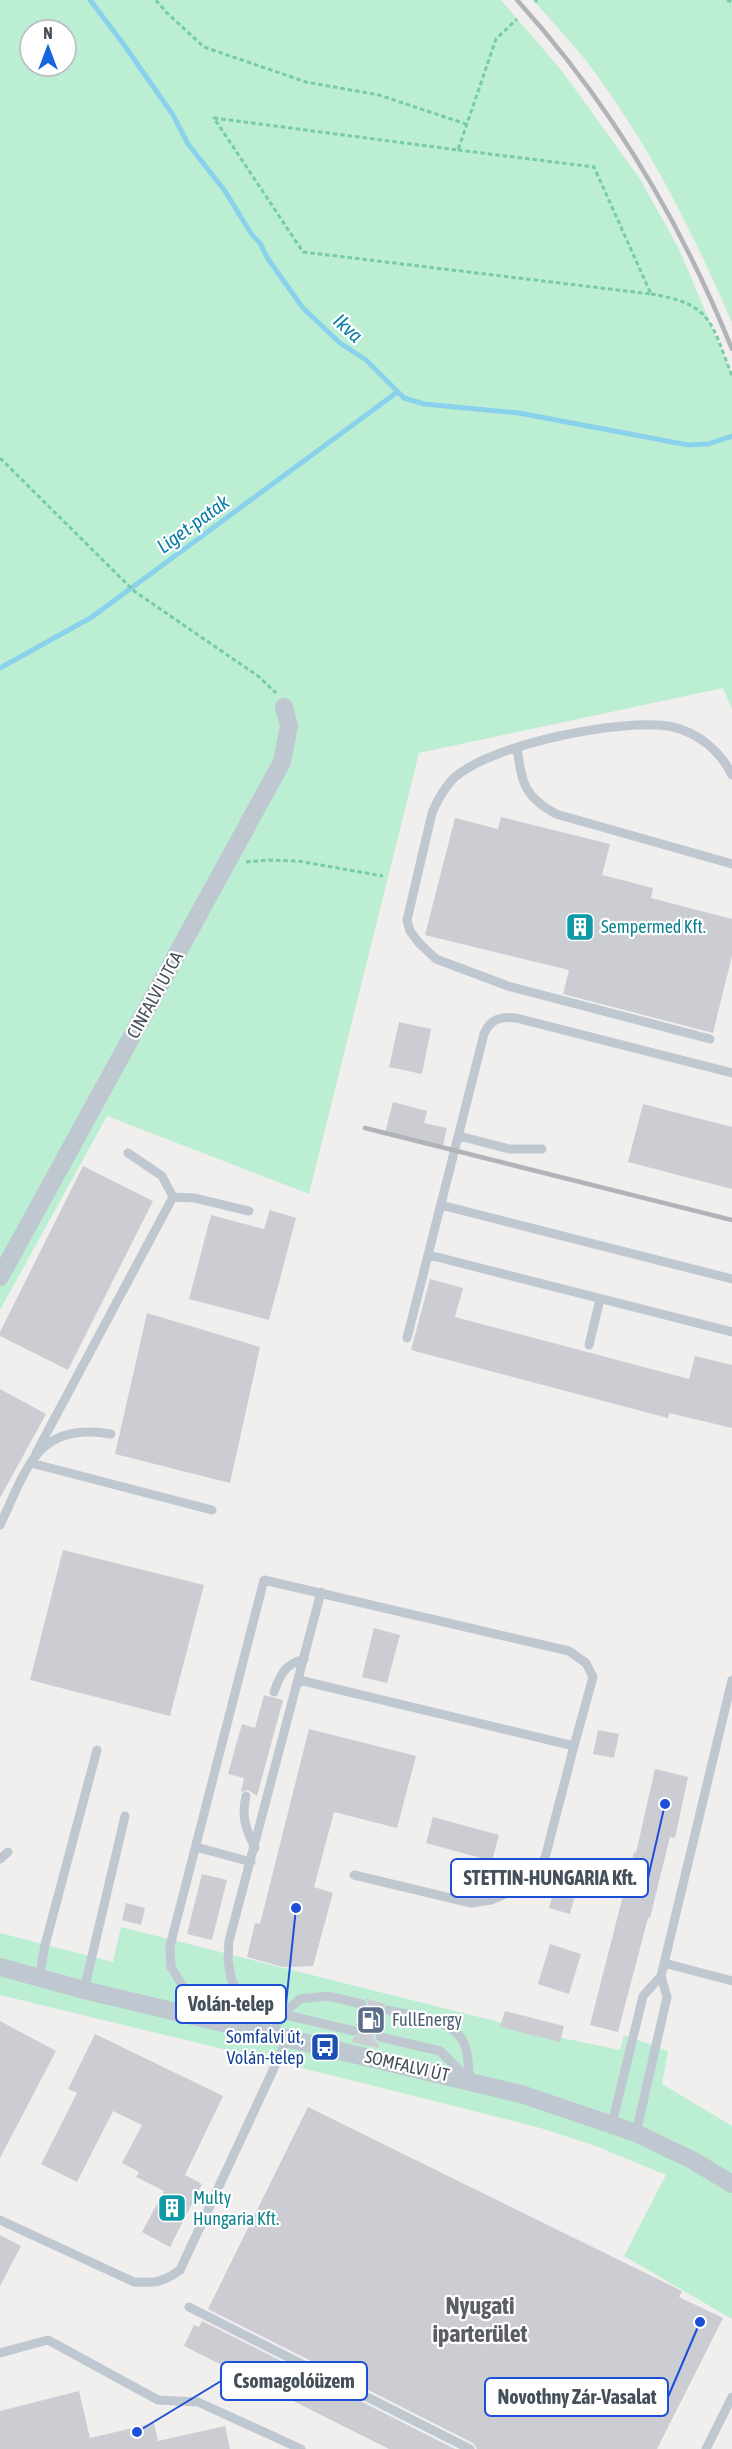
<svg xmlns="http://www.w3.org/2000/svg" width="732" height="2449" font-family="'Asap Condensed',sans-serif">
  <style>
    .green { fill: #bceed3; fill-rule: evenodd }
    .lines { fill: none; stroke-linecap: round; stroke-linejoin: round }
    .stream { stroke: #8ad1eb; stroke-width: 5 }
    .building { fill: #cbcdd3 }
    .path { stroke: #75cca6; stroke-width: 3; stroke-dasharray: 4.5 3; stroke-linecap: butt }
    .lane { stroke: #bfc7d0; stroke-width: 9 }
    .street { stroke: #bfc7d0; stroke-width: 18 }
    .rail { stroke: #b0b3b8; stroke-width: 4.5 }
    .labels { text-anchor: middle; stroke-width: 4.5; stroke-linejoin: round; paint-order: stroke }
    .culture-label { font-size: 18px; fill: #0d838f; stroke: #fff; text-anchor: start }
    .street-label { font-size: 18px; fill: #46505b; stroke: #fff }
    .service-label { font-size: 18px; fill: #4e5e75; stroke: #fff; text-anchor: start }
    .transit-label { font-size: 18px; fill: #164399; stroke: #fff; text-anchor: end }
    .water-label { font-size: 20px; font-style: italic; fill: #0d7ea7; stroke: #fff }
    .district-label { font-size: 24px; font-weight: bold; fill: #5b5e63; stroke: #fff }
    .leader { fill: none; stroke: #1d4ed8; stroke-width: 2 }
    .callout-dot { fill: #1d4ed8; stroke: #fff; stroke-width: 2 }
    .callout { fill: #fff; stroke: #1d4ed8; stroke-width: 2 }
    .callout-label { font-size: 20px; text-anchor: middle; font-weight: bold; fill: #46505b }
  </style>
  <rect width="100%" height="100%" fill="#f1eeee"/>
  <path class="green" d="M0 0H501L562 71 640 179 678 247 732 374V709L723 688 419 753 309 1194 107 1116 0 1310ZM30 30H66V66H30Z
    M533 0H732V323C692 230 651 148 590 66 573 43 552 22 533 0Z
    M121 1927 567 2039 620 2050 624 2035 668 2051 662 2084 732 2126V2319L624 2256 666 2175 593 2145 540 2128 367 2084 0 1995V1933L113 1962Z"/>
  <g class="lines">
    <path class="stream" d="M90 0 122 42 173 115 188 144 225 191 252 235 260 243 268 259 303 308 340 343 366 360 404 398 424 404 519 413 688 445 708 444 732 436
      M0 668 92 617 396 393"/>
  </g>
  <path class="building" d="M501 817 610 844 602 875 653 888 651 898 732 919V956L713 1033 563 994 569 970 425 935 455 818 498 829Z
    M399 1022 431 1029 422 1074 389 1067Z
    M393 1102 427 1111 424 1123 447 1128 443 1146 385 1133Z
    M643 1104 732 1127V1189L628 1162Z
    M83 1166 153 1201 68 1370 0 1336V1332Z
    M270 1210 296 1218 269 1320 189 1299 211 1215 264 1229Z
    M430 1279 463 1288 455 1317 689 1379 695 1356 732 1365V1428L669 1413 668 1418 411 1350Z
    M147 1313 260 1347 230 1483 115 1454Z
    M0 1389 46 1414 0 1498Z
    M63 1550 204 1585 170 1716 30 1680Z
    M374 1628 400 1635 387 1683 362 1677Z
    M264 1695 283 1700 257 1796 248 1790 241 1792 244 1778 228 1774 242 1724 255 1728Z
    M309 1729 416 1756 397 1828 334 1812 314 1887 333 1893 313 1966 283 1967 247 1957 255 1923 260 1924Z
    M598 1730 619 1734 614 1758 593 1754Z
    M655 1769 688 1777 675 1838 670 1837 650 1918H648L618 2032 590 2025 634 1852 636 1853Z
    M433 1817 499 1835 492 1861 426 1843Z
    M202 1874 227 1880 212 1940 187 1934Z
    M554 1890 575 1895 570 1914 549 1908Z
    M126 1903 145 1908 141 1925 122 1920Z
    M550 1944 581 1954 569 1994 538 1984Z
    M365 1998 386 2004 381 2009 386 2016 382 2031 376 2032 373 2036 375 2041 379 2044 378 2048 352 2042 353 2038 360 2033V2029L356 2025 360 2010H364L368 2006V2002Z
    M505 2011 564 2026 560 2042 500 2027Z
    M0 2021 56 2051 0 2158Z
    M95 2034 223 2096 185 2175 202 2184 170 2247 142 2232 164 2191 136 2177 139 2172 122 2163 142 2125 113 2111 77 2182 41 2164 77 2093 68 2089Z
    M308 2107 682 2291 679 2297 723 2318 657 2449H477L473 2443 208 2309Z
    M0 2235 21 2246 0 2286Z
    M202 2321 455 2449H389L184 2346 194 2325 199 2327Z
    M79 2391 90 2438 154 2423 158 2441 225 2426 230 2449H0V2411Z"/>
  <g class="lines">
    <path class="path" d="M156 0 166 12 204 47 306 82 379 95 466 124
      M727 0 732 2
      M535 2 537 0
      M458 150 594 167 651 294 303 252 214 118 458 150 496 39 517 19
      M651 294C713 304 711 323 732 376
      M0 458 134 591 258 676 276 693
      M246 862 269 860 298 861 383 876"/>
    <path class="lane" d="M517 748C522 782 523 796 556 814L732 864
      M710 1039 508 986 436 959 419 943 410 931 407 920 432 813C437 801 444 788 454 778 491 744 625 717 673 727 699 733 721 752 732 775
      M459 1136 509 1149H542
      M173 1197 195 1198 249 1211
      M441 1205 732 1279
      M429 1255 732 1332
      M407 1338 484 1034C490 1019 501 1016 516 1018L732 1073
      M589 1345 600 1299
      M36 1453 173 1197 162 1176 128 1153
      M31 1463 212 1510
      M0 1525C27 1469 36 1421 111 1434
      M321 1592 229 1941 228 1960 231 1978 239 1997 251 2007 272 2034 282 2014 354 2031
      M299 1680 574 1746 545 1858 532 1878 513 1891 491 1900 471 1903 354 1875
      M274 1692C280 1675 285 1664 304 1659
      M246 1796C241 1817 246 1829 255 1848
      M196 1847 251 1862
      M0 1859 8 1852
      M664 1963 732 1981
      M39 1978 45 1945 97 1750
      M84 1990 125 1816
      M388 2010C412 2016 452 2018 464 2043 469 2053 468 2070 470 2081
      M282 2014 300 1999 328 1996 362 2004
      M202 2017 171 1967 170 1946 264 1580 569 1651 586 1663 593 1677 574 1746
      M380 2037 440 2051 466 2077
      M612 2124 643 1996 661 1976 732 1680
      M636 2133 667 1997 661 1976
      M0 2220 134 2282C155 2283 162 2283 180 2270L288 2038
      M189 2307 470 2449
      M0 2353 48 2340 158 2400 198 2402 301 2449
      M706 2449 732 2397"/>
    <path class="street" d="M0 1277 282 762 289 726 284 707
      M0 1967 84 1990 521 2094 636 2133 694 2161 732 2184"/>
    <path class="rail" d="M517 0C610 103 680 220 732 349
      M365 1128 732 1220"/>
  </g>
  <defs>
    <g id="building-square" transform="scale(1.5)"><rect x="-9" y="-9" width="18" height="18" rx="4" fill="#0f9aa8" stroke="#fff"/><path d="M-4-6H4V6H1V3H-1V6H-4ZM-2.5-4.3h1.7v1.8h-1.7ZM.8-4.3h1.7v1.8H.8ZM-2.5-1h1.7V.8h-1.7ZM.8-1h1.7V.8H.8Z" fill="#fff"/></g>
    <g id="fuel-square" transform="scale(1.5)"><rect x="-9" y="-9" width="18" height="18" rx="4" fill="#5c6f8a" stroke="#fff"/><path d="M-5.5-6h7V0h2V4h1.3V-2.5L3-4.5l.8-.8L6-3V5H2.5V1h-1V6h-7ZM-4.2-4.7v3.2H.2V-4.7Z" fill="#fff"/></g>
    <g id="bus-square" transform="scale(1.5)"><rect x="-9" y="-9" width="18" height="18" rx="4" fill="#1a4fb4" stroke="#fff"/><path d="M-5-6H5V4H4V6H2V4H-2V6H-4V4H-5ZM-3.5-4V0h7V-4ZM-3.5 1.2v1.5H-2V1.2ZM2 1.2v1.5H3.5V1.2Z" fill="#fff"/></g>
  </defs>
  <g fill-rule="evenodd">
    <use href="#building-square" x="580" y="927"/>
    <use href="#fuel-square" x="371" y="2020"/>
    <use href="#bus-square" x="325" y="2047"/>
    <use href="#building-square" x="172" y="2208"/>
  </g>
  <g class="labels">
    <g class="culture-label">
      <text x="601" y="933">Sempermed Kft.</text>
      <text x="193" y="2204">Multy<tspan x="193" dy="21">Hungaria Kft.</tspan></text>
    </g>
    <g class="street-label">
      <text transform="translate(155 995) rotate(-61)" y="6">CINFALVI UTCA</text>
      <text transform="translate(407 2066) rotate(13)" y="6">SOMFALVI ÚT</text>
    </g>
    <g class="service-label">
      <text x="392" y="2026">FullEnergy</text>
    </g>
    <g class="transit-label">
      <text x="304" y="2043">Somfalvi út,<tspan x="304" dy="21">Volán-telep</tspan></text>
    </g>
    <g class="water-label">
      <text transform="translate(348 328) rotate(42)" y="7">Ikva</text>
      <text transform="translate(193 524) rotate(-36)" y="7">Liget-patak</text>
    </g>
    <g class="district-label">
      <text x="480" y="2314">Nyugati<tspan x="480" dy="28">iparterület</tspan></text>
    </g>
  </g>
  <path class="leader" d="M665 1804L648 1878M296 1908L286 2004M137 2432L221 2381M700 2322L668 2397"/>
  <g class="callout-dot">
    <circle cx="665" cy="1804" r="6"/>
    <circle cx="296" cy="1908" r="6"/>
    <circle cx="137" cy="2432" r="6"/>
    <circle cx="700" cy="2322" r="6"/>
  </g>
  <g class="callout">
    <rect x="451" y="1859" width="197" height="38" rx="6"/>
    <rect x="176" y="1985" width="110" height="38" rx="6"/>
    <rect x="221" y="2362" width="146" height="38" rx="6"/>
    <rect x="485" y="2378" width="183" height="38" rx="6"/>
  </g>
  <g class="callout-label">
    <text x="550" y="1885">STETTIN-HUNGARIA Kft.</text>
    <text x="231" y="2011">Volán-telep</text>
    <text x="294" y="2388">Csomagolóüzem</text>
    <text x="577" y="2404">Novothny Zár-Vasalat</text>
  </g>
  <g transform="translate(48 48)"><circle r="28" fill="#ffffff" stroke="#b5b9bd" stroke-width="1.5"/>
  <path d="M0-4.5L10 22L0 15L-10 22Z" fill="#1a64de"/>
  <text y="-9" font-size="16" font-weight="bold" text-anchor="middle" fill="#46505b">N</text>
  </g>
</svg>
